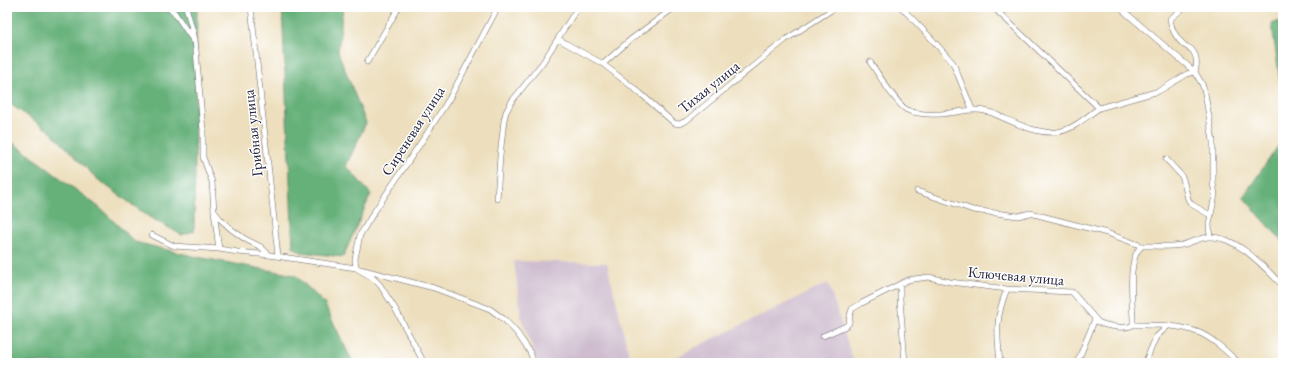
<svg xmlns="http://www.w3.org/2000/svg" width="1290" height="370" font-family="'EB Garamond',serif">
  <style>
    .industrial { fill: #cfbdcf }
    .forest { fill: #66b17a; stroke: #446a5a }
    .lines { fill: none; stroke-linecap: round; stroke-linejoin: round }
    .minor-casing { stroke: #696468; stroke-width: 6 }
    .minor { stroke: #fff; stroke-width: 5 }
    .labels { text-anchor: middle; stroke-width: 3; stroke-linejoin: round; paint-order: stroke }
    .street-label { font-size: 15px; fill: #22223b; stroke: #fff }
  </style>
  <rect width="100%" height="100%" fill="#fff"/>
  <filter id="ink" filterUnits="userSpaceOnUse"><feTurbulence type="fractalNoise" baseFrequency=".025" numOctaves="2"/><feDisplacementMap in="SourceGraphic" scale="8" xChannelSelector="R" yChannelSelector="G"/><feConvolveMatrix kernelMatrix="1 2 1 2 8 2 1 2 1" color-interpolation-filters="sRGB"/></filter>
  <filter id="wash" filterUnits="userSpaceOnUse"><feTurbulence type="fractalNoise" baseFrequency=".012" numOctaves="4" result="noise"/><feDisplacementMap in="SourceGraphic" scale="16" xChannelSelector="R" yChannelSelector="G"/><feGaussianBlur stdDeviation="0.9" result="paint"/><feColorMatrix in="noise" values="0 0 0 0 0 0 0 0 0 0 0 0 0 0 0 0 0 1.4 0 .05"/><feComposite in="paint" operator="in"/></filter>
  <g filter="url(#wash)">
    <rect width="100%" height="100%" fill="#eddfbd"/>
    <path class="industrial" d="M514 261 607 263 631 363H538L521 317Z
      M828 283 854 363H663Z"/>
    <path class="forest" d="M7 7H197L194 231 182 235 149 217 96 178 51 132 7 102Z
      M282 7H343L338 52 366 123 346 166 371 194 343 257 301 252 293 247Z
      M1283 20V105L1272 24Z
      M7 138 100 208 135 242 197 257 295 275 324 303 353 363H7Z
      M1283 139V242L1243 197Z"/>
  </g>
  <g filter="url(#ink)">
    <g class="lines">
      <g class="minor-casing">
        <path id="minor" d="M166 7 174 12 193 40
          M186 7 195 39 203 130V157L212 182 214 211 221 220 231 229 245 239 261 247 269 255
          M251 7 278 256
          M901 7 929 36 953 63 972 109
          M993 7 1099 108 1159 91 1187 74 1195 72
          M1119 7 1195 72 1202 84 1205 93 1213 141V183L1215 195 1209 224 1210 236
          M1185 7 1170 19C1171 29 1177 39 1184 45 1187 47 1190 48 1192 50 1198 57 1197 65 1195 72
          M558 39 603 64 640 93 674 123 679 124 686 121 785 40 836 7
          M367 62 399 7
          M870 62C878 73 896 104 907 110 919 115 937 115 949 113 961 112 973 108 985 111 990 112 995 114 999 116 1018 124 1037 134 1057 132 1073 130 1086 117 1099 108
          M603 64 630 40 675 7
          M1166 159 1181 175 1183 179 1188 199 1191 204 1210 215
          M917 191 973 210 1018 216 1030 213 1107 233 1142 246
          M497 199 500 156 504 120 506 112 512 101 543 62 578 7
          M214 212 219 249
          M152 235 174 246 219 249 238 252 269 255 356 268 434 288 490 309 505 320 517 333 530 352 534 363
          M900 284V299L905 363
          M1133 325C1154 325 1179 324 1200 333 1215 340 1227 352 1239 363
          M823 336 846 326 849 323 850 315 852 309 862 303 908 280 914 279 929 277 950 282 1007 289 1072 292 1098 322C1106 326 1125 330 1133 325V322C1133 304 1126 258 1142 246 1155 246 1169 247 1182 245 1191 243 1202 236 1211 237 1238 237 1265 268 1283 286
          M424 363 396 310 380 285 373 278 356 268 355 259 360 235 374 212 424 138 449 99 498 7
          M1000 363C997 333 995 318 1007 289
          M1077 363 1095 319
          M1145 363 1156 337 1168 326"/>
      </g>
      <use href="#minor" class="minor"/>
    </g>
  </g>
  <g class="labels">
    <g class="street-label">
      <text transform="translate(709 87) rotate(-39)" y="5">Тихая улица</text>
      <text transform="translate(413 131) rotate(-57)" y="5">Сиреневая улица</text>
      <text transform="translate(253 133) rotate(-96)" y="5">Грибная улица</text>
      <text transform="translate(1016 276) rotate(5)" y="5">Ключевая улица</text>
    </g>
  </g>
  <rect width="1290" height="370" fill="none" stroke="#fff" stroke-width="24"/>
</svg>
